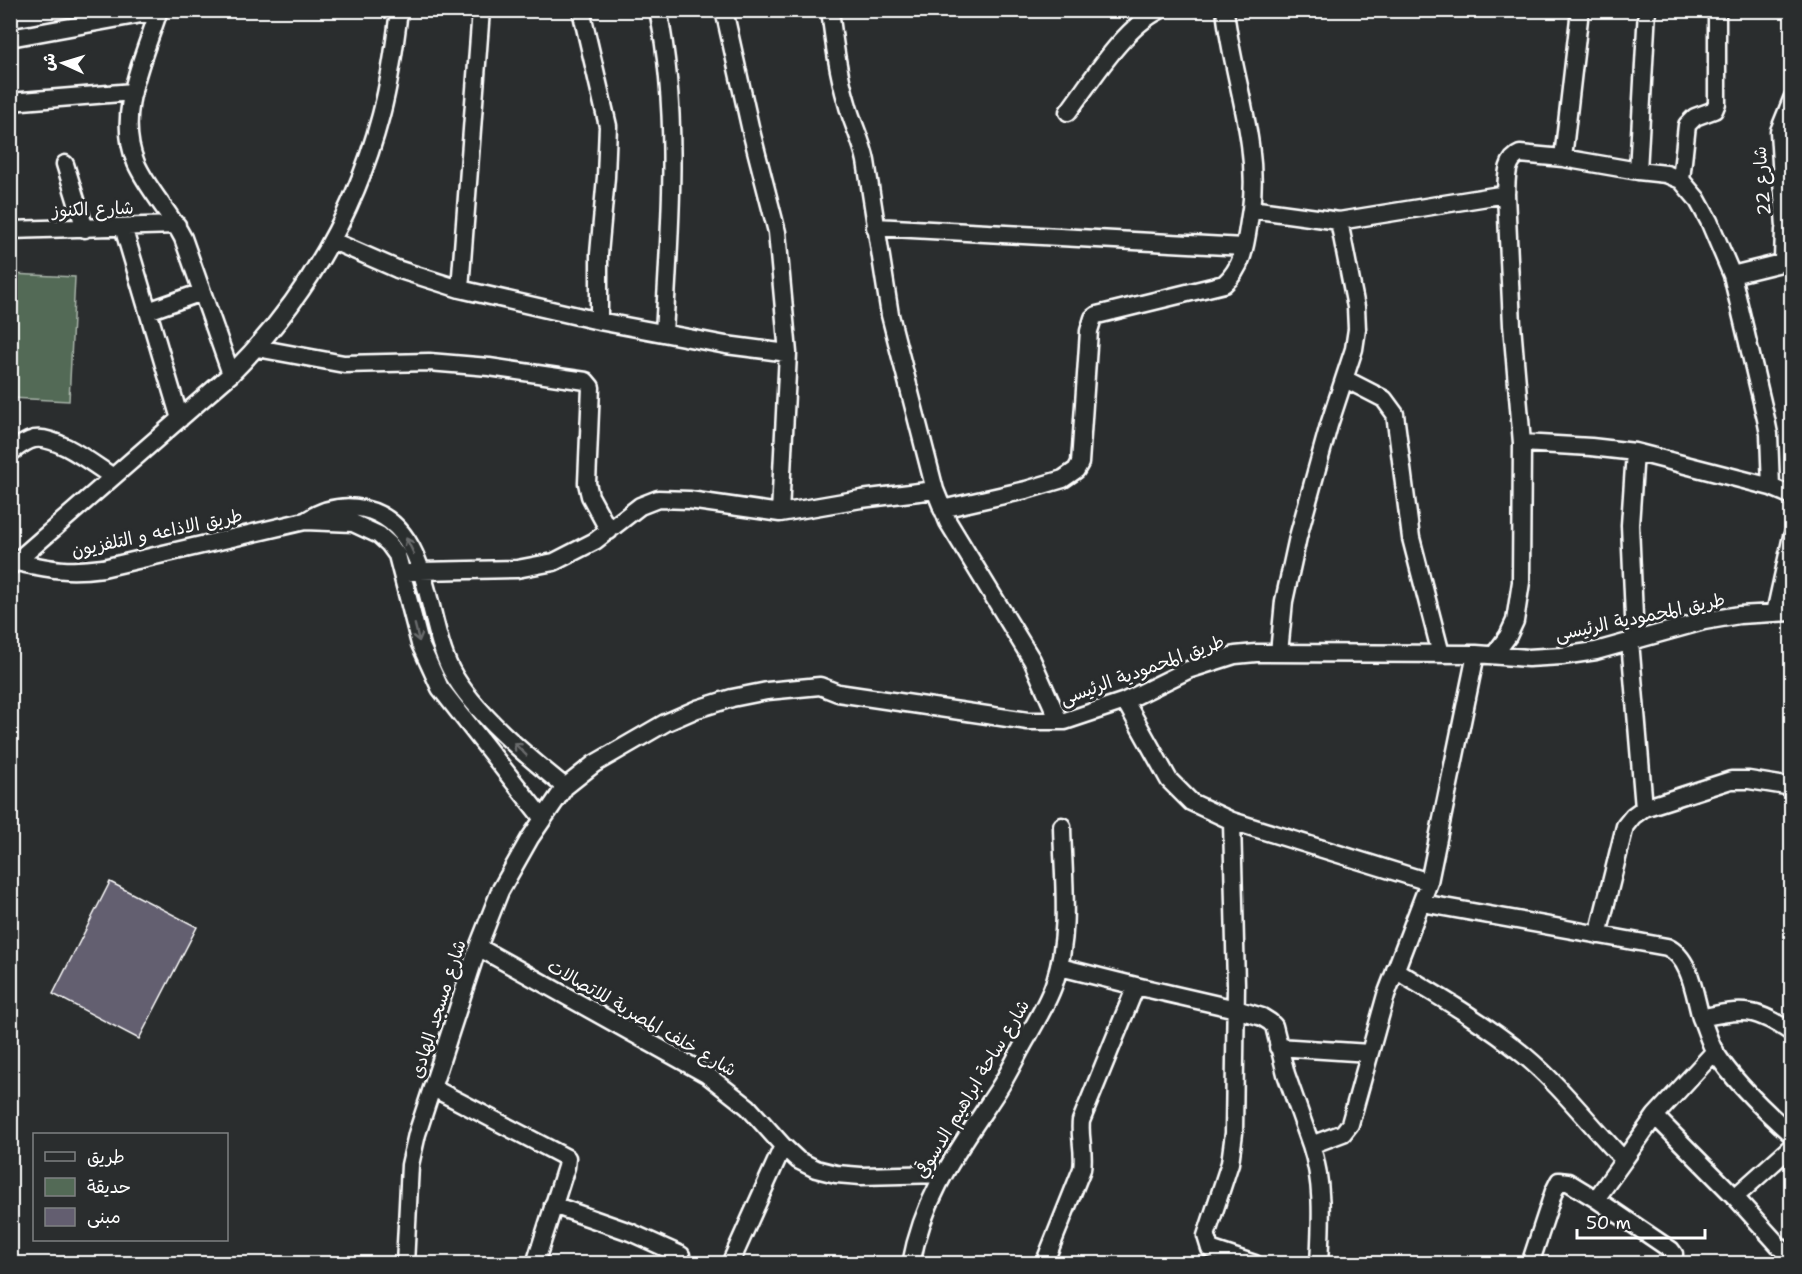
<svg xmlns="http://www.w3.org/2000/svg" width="1802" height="1274" font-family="'Shantell Sans','Playpen Sans Arabic',sans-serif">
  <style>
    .green { fill: #536a56; stroke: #a9b4aa; stroke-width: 1.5 }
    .building { fill: #635e70; stroke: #fff; stroke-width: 1.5 }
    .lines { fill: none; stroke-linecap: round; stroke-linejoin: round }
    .street-casing { stroke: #fff; stroke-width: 21 }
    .street { stroke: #2a2d2e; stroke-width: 16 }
    .oneway { stroke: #6a6c6d }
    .labels { text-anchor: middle; stroke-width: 6; stroke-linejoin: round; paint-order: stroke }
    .street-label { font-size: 18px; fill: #fff; stroke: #2a2d2e }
  </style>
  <rect width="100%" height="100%" fill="#2a2d2e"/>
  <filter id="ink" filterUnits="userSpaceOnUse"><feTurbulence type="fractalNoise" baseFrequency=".0167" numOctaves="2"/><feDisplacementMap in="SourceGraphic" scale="12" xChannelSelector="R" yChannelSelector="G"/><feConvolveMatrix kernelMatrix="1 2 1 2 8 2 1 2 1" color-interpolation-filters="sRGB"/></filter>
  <g filter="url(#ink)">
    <path class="green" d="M11 274 75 277 69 401 11 398Z"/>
    <path class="building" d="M110 882 197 927 139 1039 53 994Z"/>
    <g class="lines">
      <g class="street-casing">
        <path id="street" d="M159 10C144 58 115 113 136 163 148 190 170 212 183 238L231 374
          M581 10 608 126 606 177 599 254V321
          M658 10C680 116 670 227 664 333
          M830 10C834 42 838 73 847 103 852 123 862 141 866 161L890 315 935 490
          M1225 10C1232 76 1260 143 1251 209
          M1647 10 1638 171 1666 174 1681 180 1697 199 1709 221 1732 275 1766 419 1769 434 1771 487 1792 496
          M10 38 158 11
          M10 102 133 92
          M1068 112C1092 80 1124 27 1160 10
          M1563 158 1580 10
          M65 164 85 229
          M1681 180 1687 125 1695 117 1714 110 1717 103V10
          M1506 194C1507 180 1505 160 1520 154L1563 158 1638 171
          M123 227 180 419
          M875 227 1244 247
          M1785 228 1779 131 1792 99
          M10 230 177 225
          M333 241 397 269 460 289 599 321 726 345 788 353 777 232 751 131 724 10
          M1732 275 1781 263 1783 259 1784 230 1786 227 1792 226
          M460 289 481 10
          M148 311 202 292
          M257 348 344 364 429 362 489 367 586 381 591 387 587 483 590 496 609 531
          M1345 379 1384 399 1395 414 1411 538 1441 654
          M1522 443 1591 447 1635 452 1771 487
          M10 453C18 447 25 441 34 439 57 435 94 465 113 477
          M942 509 1026 490 1063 479 1076 470 1080 463 1089 331 1093 318 1097 315 1224 284C1246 265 1246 237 1251 209L1339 221
          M780 513 788 353
          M307 520C325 508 344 505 364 509 431 524 425 620 451 670 473 712 528 757 565 787
          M16 562C50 569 67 573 103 568L305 521 353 523 379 535 389 544 397 555 420 644 440 688 543 819
          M11 566 231 374C304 301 355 214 381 115 390 81 395 45 399 10
          M403 573 420 571 517 569 554 562 595 541 640 506 658 499 689 500 780 513 861 499 935 490 948 522 1032 660 1059 721
          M1775 613 1792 536
          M1635 640 1630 525 1635 452
          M1630 641 1644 808
          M1279 653 1284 601 1298 537 1329 425 1354 349 1357 329 1356 307 1339 221 1506 194 1512 325 1522 443 1521 582 1515 621 1508 636 1494 655
          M1125 701 1169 780 1191 802 1232 821 1429 882
          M1232 821 1236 985 1234 1133 1230 1163 1206 1236 1210 1249 1255 1264
          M1422 903 1667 947C1691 958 1694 994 1701 1018 1743 1008 1756 1008 1792 1033
          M1598 935 1625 826 1633 816 1644 808 1731 780H1749L1792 787
          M478 947 706 1074 748 1107 783 1146 798 1160 816 1169 836 1174 861 1176 942 1174
          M1395 970C1440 997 1485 1023 1525 1056 1562 1087 1591 1126 1624 1160L1655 1116
          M1136 986 1236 1009 1262 1017 1270 1022 1274 1026 1286 1074 1311 1145 1343 1133 1350 1124 1386 995 1429 882 1476 654
          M1701 1018C1706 1029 1709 1042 1715 1052 1732 1079 1767 1113 1792 1135
          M1278 1047 1369 1053
          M1715 1051 1655 1116 1735 1197
          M433 1088 567 1158 566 1167 535 1264
          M1311 1145C1324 1184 1321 1224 1319 1264
          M1792 1146 1735 1197 1792 1260
          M1624 1160 1596 1199 1671 1250 1674 1254 1673 1264
          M553 1205 630 1232 681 1255
          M405 1264 410 1165 417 1134 478 947 500 891 530 838 565 787 594 764 665 723 697 709 732 698 767 691 820 686 838 693 1028 721H1065L1125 701 1188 670 1235 655 1256 653 1476 654 1528 658 1562 656 1596 651 1704 621 1739 615 1792 612
          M730 1264 783 1146
          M911 1264C924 1193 960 1148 998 1090 1009 1073 1017 1055 1027 1038 1037 1019 1049 1001 1055 981 1071 932 1063 877 1062 826
          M1044 1264 1082 1169C1085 1152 1079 1137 1081 1121L1136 986 1060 967
          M1530 1264 1554 1191 1559 1181 1568 1182 1596 1199"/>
      </g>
      <use href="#street" class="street"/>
    </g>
    <defs><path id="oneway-shaft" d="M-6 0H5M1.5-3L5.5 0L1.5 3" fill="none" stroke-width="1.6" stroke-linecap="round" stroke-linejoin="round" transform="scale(1.5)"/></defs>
    <g class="oneway">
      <use href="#oneway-shaft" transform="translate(410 546) rotate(-116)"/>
      <use href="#oneway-shaft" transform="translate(417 633) rotate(76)"/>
      <use href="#oneway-shaft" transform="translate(520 749) rotate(-135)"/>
    </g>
  </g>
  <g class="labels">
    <g class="street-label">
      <text transform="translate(1762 181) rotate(-94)" y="6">شارع 22</text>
      <text transform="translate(93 209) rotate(-2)" y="6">شارع الكنوز</text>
      <text transform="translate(157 533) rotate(-12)" y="6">طريق الاذاعه و التلفزيون</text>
      <text transform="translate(1640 617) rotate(-12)" y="6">طريق المحمودية الرئيسى</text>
      <text transform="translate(1142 670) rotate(-20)" y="6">طريق المحمودية الرئيسى</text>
      <text transform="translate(438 1009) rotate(-72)" y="6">شارع مسجد الهادى</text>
      <text transform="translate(642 1018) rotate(30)" y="6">شارع خلف المصرية للاتصالات</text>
      <text transform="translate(972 1089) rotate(-59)" y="6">شارع ساحة ابراهيم الدسوقي</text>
    </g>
  </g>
  <rect width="1802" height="1274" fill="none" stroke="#2a2d2e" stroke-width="36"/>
  <rect x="18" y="18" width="1766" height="1238" fill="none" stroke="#fff" stroke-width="2" filter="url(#ink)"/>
  <rect x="33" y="1133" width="195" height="108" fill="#2a2d2e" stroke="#7f8182" stroke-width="1.5"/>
  <rect x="45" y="1152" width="30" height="9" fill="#2a2d2e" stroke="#7f8182" stroke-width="1.5"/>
  <text x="87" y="1163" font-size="18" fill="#ffffff">طريق</text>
  <rect x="45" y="1178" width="30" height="18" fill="#536a56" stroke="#7f8182" stroke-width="1.5"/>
  <text x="87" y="1193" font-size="18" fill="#ffffff">حديقة</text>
  <rect x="45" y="1208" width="30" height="18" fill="#635e70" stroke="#7f8182" stroke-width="1.5"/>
  <text x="87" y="1223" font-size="18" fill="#ffffff">مبنى</text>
  <g transform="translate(63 63) rotate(274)" stroke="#2a2d2e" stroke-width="4.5" paint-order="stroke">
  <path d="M0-4.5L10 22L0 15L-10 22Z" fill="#ffffff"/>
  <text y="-9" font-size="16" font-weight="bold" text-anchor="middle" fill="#ffffff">ش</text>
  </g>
  <path d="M1577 1229v9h128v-9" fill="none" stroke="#ffffff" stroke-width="3"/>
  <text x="1586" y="1229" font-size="18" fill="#ffffff" stroke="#2a2d2e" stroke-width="4.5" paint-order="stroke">50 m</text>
</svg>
